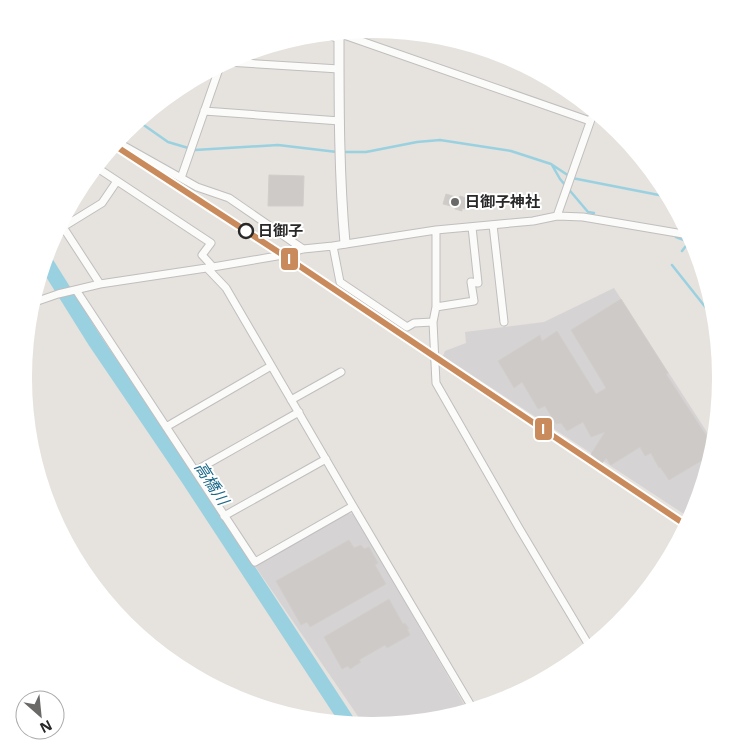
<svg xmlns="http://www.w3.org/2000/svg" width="744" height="755" font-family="'Open Sans','Noto Sans JP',sans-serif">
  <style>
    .industrial { fill: #d6d3d5 }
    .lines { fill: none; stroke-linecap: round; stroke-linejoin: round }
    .stream { stroke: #99d1e0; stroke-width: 2.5 }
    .river { stroke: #99d1e0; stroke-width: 15 }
    .building { fill: #cdcac8; stroke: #d1ceca }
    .minor-casing { stroke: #c0bebf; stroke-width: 9 }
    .tertiary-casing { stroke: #c0bebf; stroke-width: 11 }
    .minor { stroke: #fbfbfa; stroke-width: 7 }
    .tertiary { stroke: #fbfbfa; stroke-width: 9 }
    .rail-1-casing { stroke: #fff; stroke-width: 10 }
    .rail-1 { stroke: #c98b5c; stroke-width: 6 }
    .poi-dot { fill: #6a6968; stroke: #fff; stroke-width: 2 }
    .stop-dot { fill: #fff; stroke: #282828; stroke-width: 2.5 }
    .labels { text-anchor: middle; stroke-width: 4; stroke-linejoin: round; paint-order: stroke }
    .poi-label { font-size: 15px; font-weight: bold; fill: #282828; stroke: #fff; text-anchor: start }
    .stop-label { font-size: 15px; font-weight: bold; fill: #282828; stroke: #fff; text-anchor: start }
    .water-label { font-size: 16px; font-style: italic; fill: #1b6989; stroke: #fff }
    .line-badge { stroke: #fff; stroke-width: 2 }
    .badge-label { font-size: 14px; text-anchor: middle; font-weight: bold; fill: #fff }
  </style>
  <rect width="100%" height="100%" fill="#e6e2de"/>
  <path class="industrial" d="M614 288 714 443 694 511 690 518 443 356 445 351 466 343 465 332 544 322Z
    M347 513 354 514 468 711 440 719 372 726 364 725 255 566Z"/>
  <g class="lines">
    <path class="stream" d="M138 121 168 142 195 150 278 145 337 152
      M343 152H366L417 142 440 140 511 151 551 164 572 178 669 197
      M552 165 560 179 588 212 594 213
      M676 237 689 242 682 251
      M672 265 714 318"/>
    <path class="river" d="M45 261 95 341 188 478 349 724"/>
  </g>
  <path class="building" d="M269 175 304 176 303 206H268Z
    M446 194 459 198 460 196 466 198 465 200 468 201 465 209 462 208V211L455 209V207L443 204Z
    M621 299 668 373 666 374 713 446 711 455 669 480 660 467 659 468 651 453 645 456 640 447 611 465 606 458 602 463 591 454 605 432 591 437 583 422 567 431 561 423 556 424 545 406 538 409 522 382 514 388 498 361 540 335 542 341 557 331 596 394 606 388 571 330Z
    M349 540 354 548 361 545 364 549 369 547 378 563 375 565 386 584 310 627 307 622 301 625 276 581Z
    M389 599 403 624 405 623 409 629H407L410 635 387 648 385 645 359 660 361 662 350 669 348 666 342 669 324 637Z"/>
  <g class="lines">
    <g class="minor-casing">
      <path id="minor" d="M326 34 339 39V36
        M341 34 590 121
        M227 62 339 69
        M204 111 340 121
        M117 142 197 187 229 198 303 249
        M96 167 211 243 202 255 213 267
        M181 178 220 66
        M557 216 594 111
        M61 224 100 284
        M493 225 504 322
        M63 227 102 203 117 181
        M436 230V307L474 301 471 282 478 283 472 227
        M333 246 340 282 407 327 414 323 433 322 436 307
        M207 268 226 288 353 506
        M76 290 255 562 353 506 473 709
        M32 303 58 294 100 284 213 267 283 255 303 249 333 246 436 230 533 221 557 216 583 217 689 235
        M433 322 436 383 519 528 590 647
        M291 400 341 372
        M166 427 271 366
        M195 471 299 412
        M224 516 326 459"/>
    </g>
    <g class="tertiary-casing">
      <path id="tertiary" d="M341 32 339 39C339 107 339 176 345 243"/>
    </g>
    <use href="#minor" class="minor"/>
    <use href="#tertiary" class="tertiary"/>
    <g class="rail-1-casing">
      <path id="rail-1" d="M114 145 283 255 686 525"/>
    </g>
    <use href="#rail-1" class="rail-1"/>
  </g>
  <circle class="poi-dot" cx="455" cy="202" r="5"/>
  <circle class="stop-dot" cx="246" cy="231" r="7"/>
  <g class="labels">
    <g class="poi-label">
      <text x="465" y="207">日御子神社</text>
    </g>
    <g class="stop-label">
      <text x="258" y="236">日御子</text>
    </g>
    <g class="water-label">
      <text transform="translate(212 483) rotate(57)" y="6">高橋川</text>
    </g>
  </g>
  <path d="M0 0H744V755H0ZM371 38H373A339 339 0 0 1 712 377V378A339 339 0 0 1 373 717H371A339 339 0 0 1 32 378V377A339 339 0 0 1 371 38Z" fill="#fff" fill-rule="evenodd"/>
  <g class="line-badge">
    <rect x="280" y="247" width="19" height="24" rx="5" fill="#c98b5c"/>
    <rect x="534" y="417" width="19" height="24" rx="5" fill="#c98b5c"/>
  </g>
  <g class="badge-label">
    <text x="289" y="264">I</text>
    <text x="543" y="434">I</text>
  </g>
  <g transform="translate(40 715) rotate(153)"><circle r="24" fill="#ffffff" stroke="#a9a9a9"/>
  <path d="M0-4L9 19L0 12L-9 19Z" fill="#6a6968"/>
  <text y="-8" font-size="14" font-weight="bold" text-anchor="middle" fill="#282828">N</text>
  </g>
</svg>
